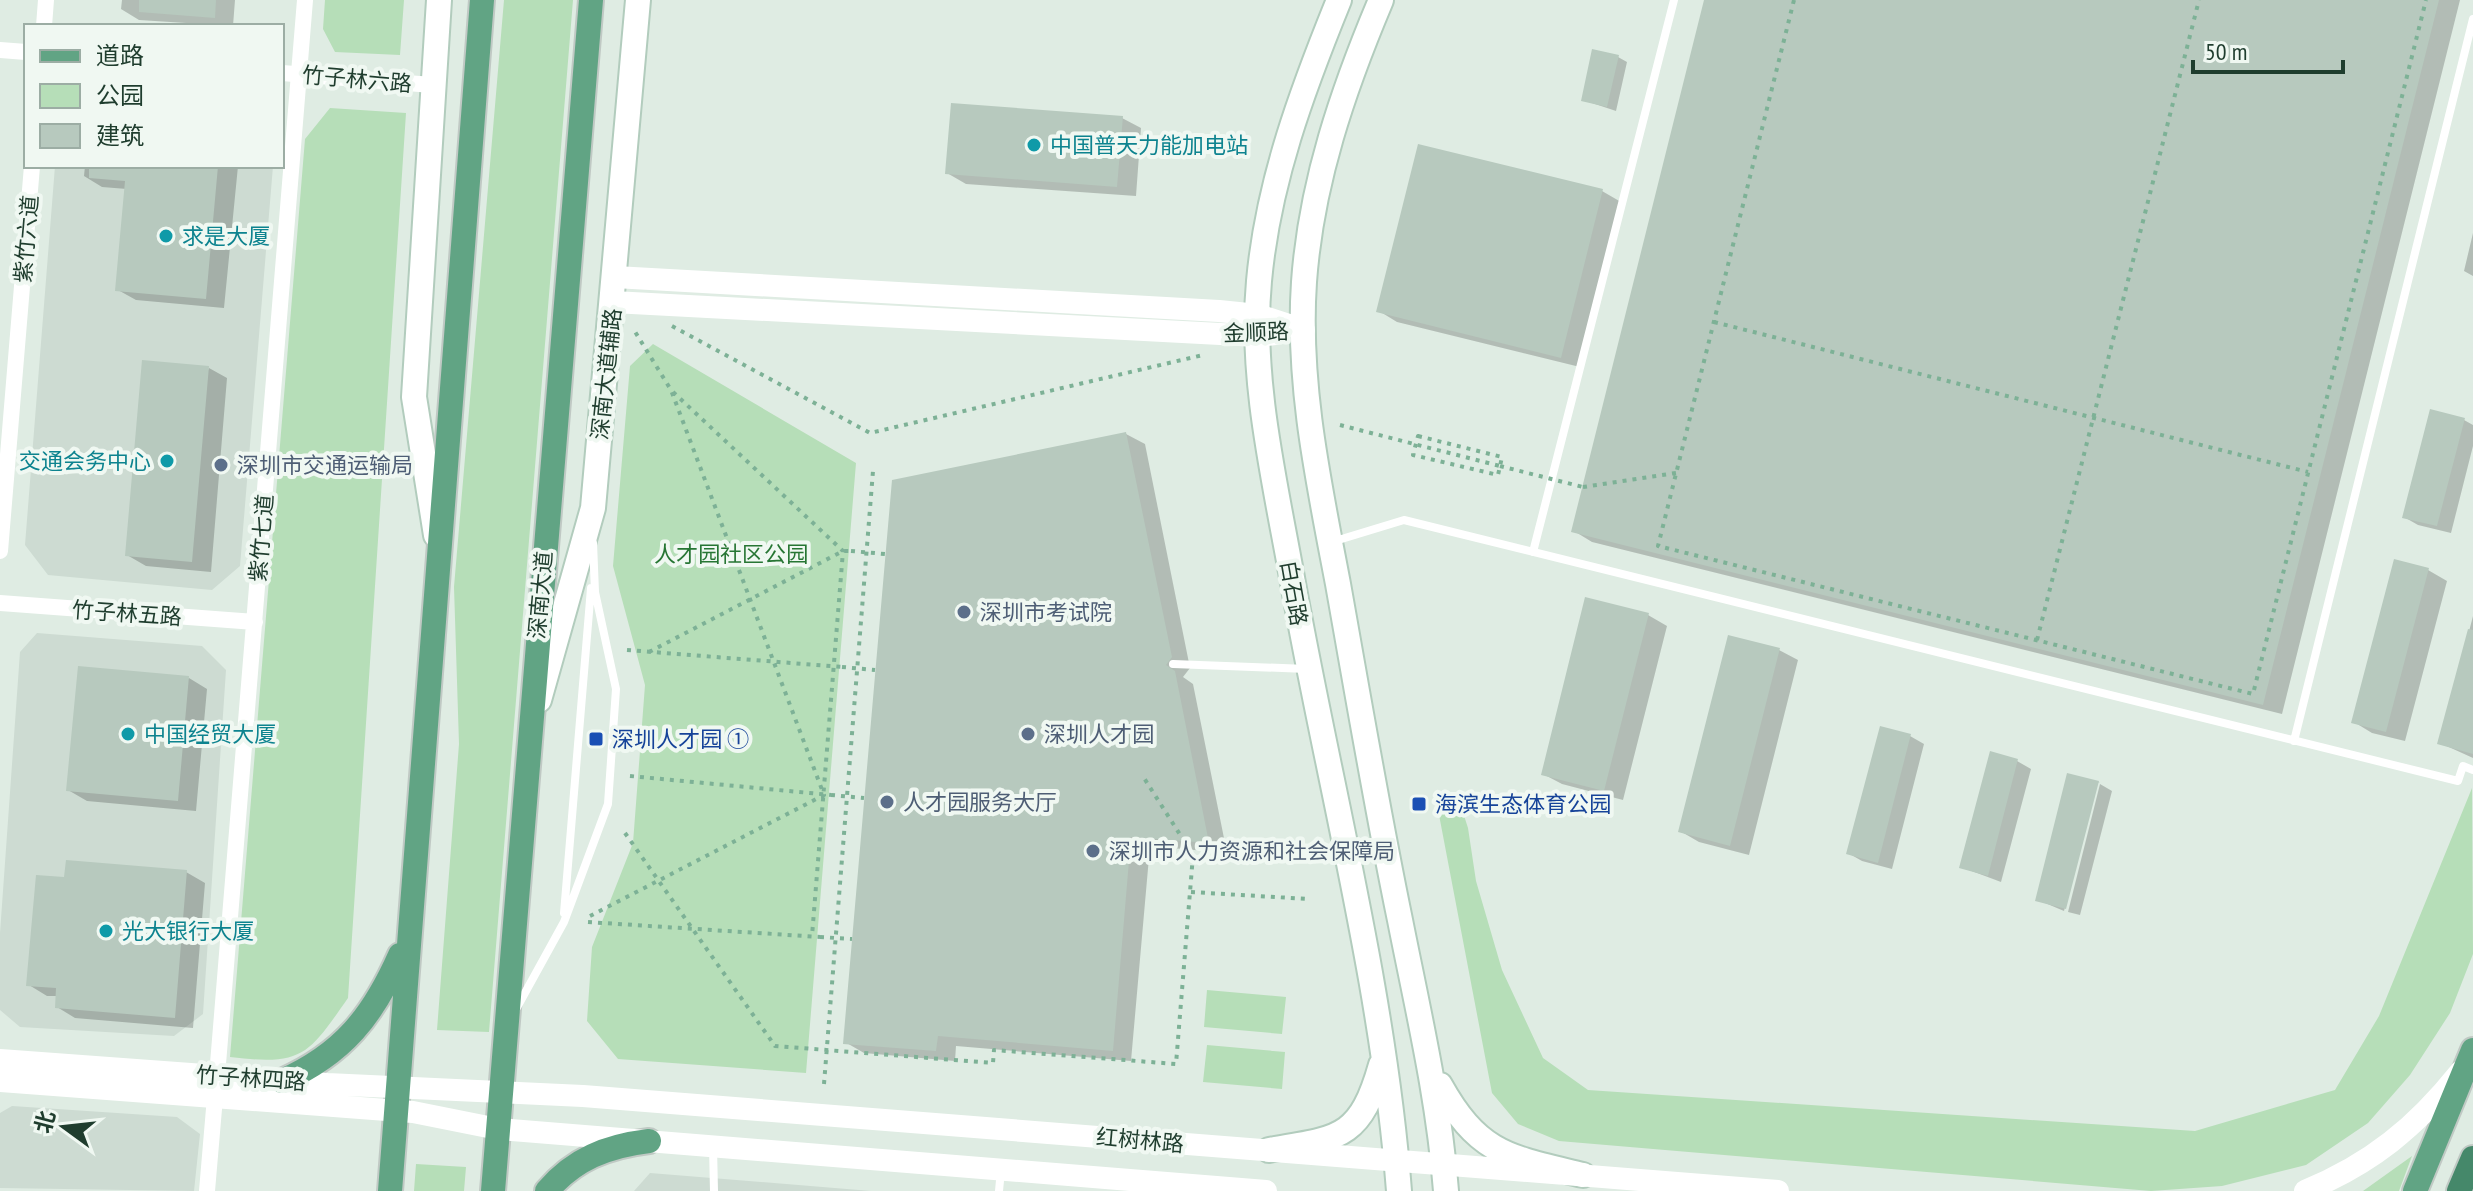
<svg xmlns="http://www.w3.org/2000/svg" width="2473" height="1191" font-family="'PT Sans Narrow','Noto Sans SC',sans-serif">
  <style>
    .built { fill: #cddbd2 }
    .green { fill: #b6deb8 }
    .shadow { fill: #0003 }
    .building { fill: #b7c9be }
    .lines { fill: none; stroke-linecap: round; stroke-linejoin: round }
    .secondary-casing { stroke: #b2ccbd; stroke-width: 28 }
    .primary-casing { stroke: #c0c9c4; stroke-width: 28 }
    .trunk-casing { stroke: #c0c9c4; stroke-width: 28 }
    .path { stroke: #7db196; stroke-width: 4; stroke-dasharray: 4 6; stroke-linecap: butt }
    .service { stroke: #fff; stroke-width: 8 }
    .minor { stroke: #fff; stroke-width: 16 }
    .tertiary { stroke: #fff; stroke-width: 22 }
    .secondary { stroke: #fff; stroke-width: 24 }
    .primary { stroke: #61a484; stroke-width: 24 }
    .trunk { stroke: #45886a; stroke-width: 24 }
    .path-bridge { stroke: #7db196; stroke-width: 4; stroke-dasharray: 4 6; stroke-linecap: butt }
    .culture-dot { fill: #0f9aa8; stroke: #f0f8f2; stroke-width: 3 }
    .service-dot { fill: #5c6f8a; stroke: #f0f8f2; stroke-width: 3 }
    .transit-dot { fill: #1a4fb4; stroke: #f0f8f2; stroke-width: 3 }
    .labels { text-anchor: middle; stroke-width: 8; stroke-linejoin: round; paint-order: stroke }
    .street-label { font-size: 22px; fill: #1f3d2e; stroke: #f0f8f2 }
    .culture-label { font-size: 22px; fill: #0d838f; stroke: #f0f8f2; text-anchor: start }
    .service-label { font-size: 22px; fill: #4e5e75; stroke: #f0f8f2; text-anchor: start }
    .park-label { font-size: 22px; fill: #277634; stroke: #f0f8f2 }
    .transit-label { font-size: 22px; fill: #164399; stroke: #f0f8f2; text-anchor: start }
  </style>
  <rect width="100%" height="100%" fill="#dfece3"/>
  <path class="built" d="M55 166H273L240 566 212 590 48 575 25 545Z
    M37 633 202 646 226 670 203 1014 174 1036 20 1027 0 1010V933L20 652Z
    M12 1106 177 1117 200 1134 194 1191 0 1188V1113Z
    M650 1173 871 1191H634Z"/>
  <path class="green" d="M325 0H404L400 55 335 52 323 29Z
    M504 0H573L489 1032 437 1030 459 744 454 587Z
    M330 108 406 113 348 998C308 1055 303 1066 230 1057L305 139Z
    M653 344 856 463 806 1073 618 1059 587 1021 592 947 633 843 645 685 613 566 630 366Z
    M2472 788 2473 954 2450 1013 2410 1075 2368 1123 2306 1165 2222 1186 2151 1191 1559 1141 1518 1124 1492 1093 1436 799 1459 800 1468 828 1476 881 1502 970 1543 1058 1588 1090 2195 1131 2335 1090 2379 1016Z
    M1207 990 1286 997 1282 1034 1204 1027Z
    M1207 1045 1285 1052 1282 1089 1203 1082Z
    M2412 1156 2399 1191H2363Z
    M416 1164 466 1167 464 1191H414Z"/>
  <path class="shadow" d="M122 0H235L233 26 139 20 121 9Z
    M1707 0H2460L2282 714 1592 542 1574 531Z
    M1618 57 1627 62 1616 111 1583 100Z
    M1122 118 1141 128 1136 196 966 184 947 173Z
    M85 166H238L224 308 136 300 118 290 127 189 102 187 84 176Z
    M1602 191 1621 202 1580 367 1397 322 1379 311Z
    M2473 233V276L2464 271Z
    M209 368 227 378 211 572 146 566 127 555Z
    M2464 420 2473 425V446L2451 533 2418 525 2404 517Z
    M1126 434 1145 444 1190 668 1183 677 1193 684 1227 853 1150 846 1131 1061 956 1046 955 1061 864 1053 845 1042Z
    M2428 570 2447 581 2405 741 2372 733 2354 722Z
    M1648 615 1667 626 1623 800 1562 784 1543 774Z
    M2473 616V758L2440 743Z
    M1779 650 1798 660 1749 855 1699 842 1680 831Z
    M189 678 207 689 196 811 87 801 68 790Z
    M1910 736 1924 744 1892 869 1862 861 1848 853Z
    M2017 761 2031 769 2001 882 1961 867Z
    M2069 775 2100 783H2096L2064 911 2038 900Z
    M2100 784 2112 791 2080 915 2068 912Z
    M186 872 205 883 193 1028 75 1018 57 1007 58 996H47L29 985 66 879Z"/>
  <path class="building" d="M139 0H216L215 18 139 12Z
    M1704 0H2439L2263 705 1571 532Z
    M1592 49 1619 55 1607 107 1581 101Z
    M951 103 1123 116 1117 187 945 174Z
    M1418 144 1603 189 1561 358 1376 312Z
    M89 166H218L206 299 115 291 125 181 89 178Z
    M142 360 209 366 192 562 125 556Z
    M2430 409 2465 418 2437 526 2402 518Z
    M1126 432 1172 657 1166 665 1175 671 1209 843 1131 837 1113 1051 938 1036 936 1051 843 1044 892 480Z
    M2394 559 2429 568 2386 732 2351 723Z
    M1585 597 1649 613 1604 791 1541 775Z
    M2468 629 2473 630V754L2437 744Z
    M1728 635 1780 648 1730 846 1678 832Z
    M78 666 189 676 178 801 66 791Z
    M1880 726 1911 734 1878 863 1846 854Z
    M1990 751 2018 759 1988 876 1959 868Z
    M2067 773 2099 781 2066 909 2035 901Z
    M66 860 187 870 175 1018 55 1008 56 988 26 986 36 875 64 877Z"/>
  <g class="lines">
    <g class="secondary-casing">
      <path id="secondary" d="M1339 0C1302 91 1268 182 1259 281 1250 377 1274 478 1291 572 1327 777 1383 983 1399 1191
        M1381 0C1343 90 1311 183 1304 282 1297 384 1319 484 1338 584 1358 696 1377 809 1400 920 1418 1011 1439 1099 1446 1191
        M436 535 414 397 439 0
        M539 700 593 508 638 0
        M1440 1085C1479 1155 1509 1157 1583 1175
        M1269 1150C1340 1138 1360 1139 1381 1065"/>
    </g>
    <g class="primary-casing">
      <path id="primary" d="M282 1081C343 1054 373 1016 400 955
        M390 1191 482 0
        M493 1191 591 0
        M547 1191C574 1159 607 1146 649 1141
        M2415 1191 2473 1050"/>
    </g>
    <g class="trunk-casing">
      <path id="trunk" d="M2459 1191 2473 1158"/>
    </g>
    <path class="path" d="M1794 0 1658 546 2253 694 2426 0
      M1714 322 2308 472
      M672 326 870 433 1203 355
      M673 392 843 551 812 936
      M1340 425 1500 466
      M1583 487 1676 473
      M2037 640 2199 0
      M627 650 842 667
      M649 652 843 551H851
      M630 776 831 795
      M625 833 775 1046 993 1063 994 1050 1176 1064 1193 855 1144 778
      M1191 892 1308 899
      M590 916 824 795 671 390 634 330
      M588 922 820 937
      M824 1084 873 471"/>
    <path class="service" d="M1335 541 1404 520 2458 781 2463 766 2473 770
      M1533 552 1674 0
      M1173 664 1307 669
      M2294 741 2473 19
      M564 913 591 588
      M515 1011 564 922 608 804 616 689 595 592 593 543
      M713 1147 714 1191
      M999 1191 1001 1170"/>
    <path class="minor" d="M44 26 46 0
      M0 50 26 52
      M282 73 432 85
      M0 551 32 166
      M0 603 255 622
      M217 1076 305 0
      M207 1191 215 1097"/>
    <path class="tertiary" d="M615 277 1219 311 1258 315 1304 330
      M613 302 1258 336 1275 334
      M0 1060 327 1084 583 1096 1778 1191
      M0 1081 413 1112 498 1129 1266 1191
      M2305 1191C2371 1164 2416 1127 2460 1072"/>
    <use href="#secondary" class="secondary"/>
    <use href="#primary" class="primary"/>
    <use href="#trunk" class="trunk"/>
    <path class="path-bridge" d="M1418 436 1502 457 1498 475 1413 455Z
      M1500 466 1583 487
      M851 551 885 554
      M842 667 875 670
      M831 795 864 798
      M820 937 852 939"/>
  </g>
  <g class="culture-dot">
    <circle cx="1034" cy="145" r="8"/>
    <circle cx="166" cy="236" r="8"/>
    <circle cx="167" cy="461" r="8"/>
    <circle cx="128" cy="734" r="8"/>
    <circle cx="106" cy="931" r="8"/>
  </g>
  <g class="service-dot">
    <circle cx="221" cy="465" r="8"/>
    <circle cx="964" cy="612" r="8"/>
    <circle cx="1028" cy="734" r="8"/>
    <circle cx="887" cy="802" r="8"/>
    <circle cx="1093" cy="851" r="8"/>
  </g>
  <g class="transit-dot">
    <rect x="588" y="731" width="16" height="16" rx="4"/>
    <rect x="1411" y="796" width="16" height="16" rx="4"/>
  </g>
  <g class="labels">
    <g class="street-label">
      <text transform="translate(357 79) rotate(5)" y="8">竹子林六路</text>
      <text transform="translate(26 239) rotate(-85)" y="8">紫竹六道</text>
      <text transform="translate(1256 332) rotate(-2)" y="8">金顺路</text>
      <text transform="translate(606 374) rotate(-84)" y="8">深南大道辅路</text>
      <text transform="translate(261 538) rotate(-85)" y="8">紫竹七道</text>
      <text transform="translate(1294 593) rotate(80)" y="8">白石路</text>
      <text transform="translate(540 595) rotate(-85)" y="8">深南大道</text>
      <text transform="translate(127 613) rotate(4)" y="8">竹子林五路</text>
      <text transform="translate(251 1078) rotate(4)" y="8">竹子林四路</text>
      <text transform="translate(1140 1140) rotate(5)" y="8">红树林路</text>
    </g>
    <g class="culture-label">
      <text x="1050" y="153">中国普天力能加电站</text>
      <text x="182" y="244">求是大厦</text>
      <text x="151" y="469" text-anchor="end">交通会务中心</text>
      <text x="144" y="742">中国经贸大厦</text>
      <text x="122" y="939">光大银行大厦</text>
    </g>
    <g class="service-label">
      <text x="237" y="473">深圳市交通运输局</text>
      <text x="980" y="620">深圳市考试院</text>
      <text x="1044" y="742">深圳人才园</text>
      <text x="903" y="810">人才园服务大厅</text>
      <text x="1109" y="859">深圳市人力资源和社会保障局</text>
    </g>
    <g class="park-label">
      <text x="731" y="562">人才园社区公园</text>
    </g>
    <g class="transit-label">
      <text x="612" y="747">深圳人才园 ①</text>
      <text x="1435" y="812">海滨生态体育公园</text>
    </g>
  </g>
  <rect x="24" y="24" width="260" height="144" fill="#f0f8f2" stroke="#9cada4" stroke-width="2"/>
  <rect x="40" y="50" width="40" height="12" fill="#61a484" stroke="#9cada4" stroke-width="2"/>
  <text x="96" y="64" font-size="24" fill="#1f3d2e">道路</text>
  <rect x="40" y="84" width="40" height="24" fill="#b6deb8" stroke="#9cada4" stroke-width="2"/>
  <text x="96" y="104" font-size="24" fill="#1f3d2e">公园</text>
  <rect x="40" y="124" width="40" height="24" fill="#b7c9be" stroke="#9cada4" stroke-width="2"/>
  <text x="96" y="144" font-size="24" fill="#1f3d2e">建筑</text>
  <g transform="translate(64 1127) rotate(285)" stroke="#f0f8f2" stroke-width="6" paint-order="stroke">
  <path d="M0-6L14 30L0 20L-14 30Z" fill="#1f3d2e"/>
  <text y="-12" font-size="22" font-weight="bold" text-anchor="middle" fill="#1f3d2e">北</text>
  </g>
  <path d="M2193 60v12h150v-12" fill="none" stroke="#1f3d2e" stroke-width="4"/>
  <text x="2205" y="60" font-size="24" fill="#1f3d2e" stroke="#f0f8f2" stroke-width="6" paint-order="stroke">50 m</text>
</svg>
